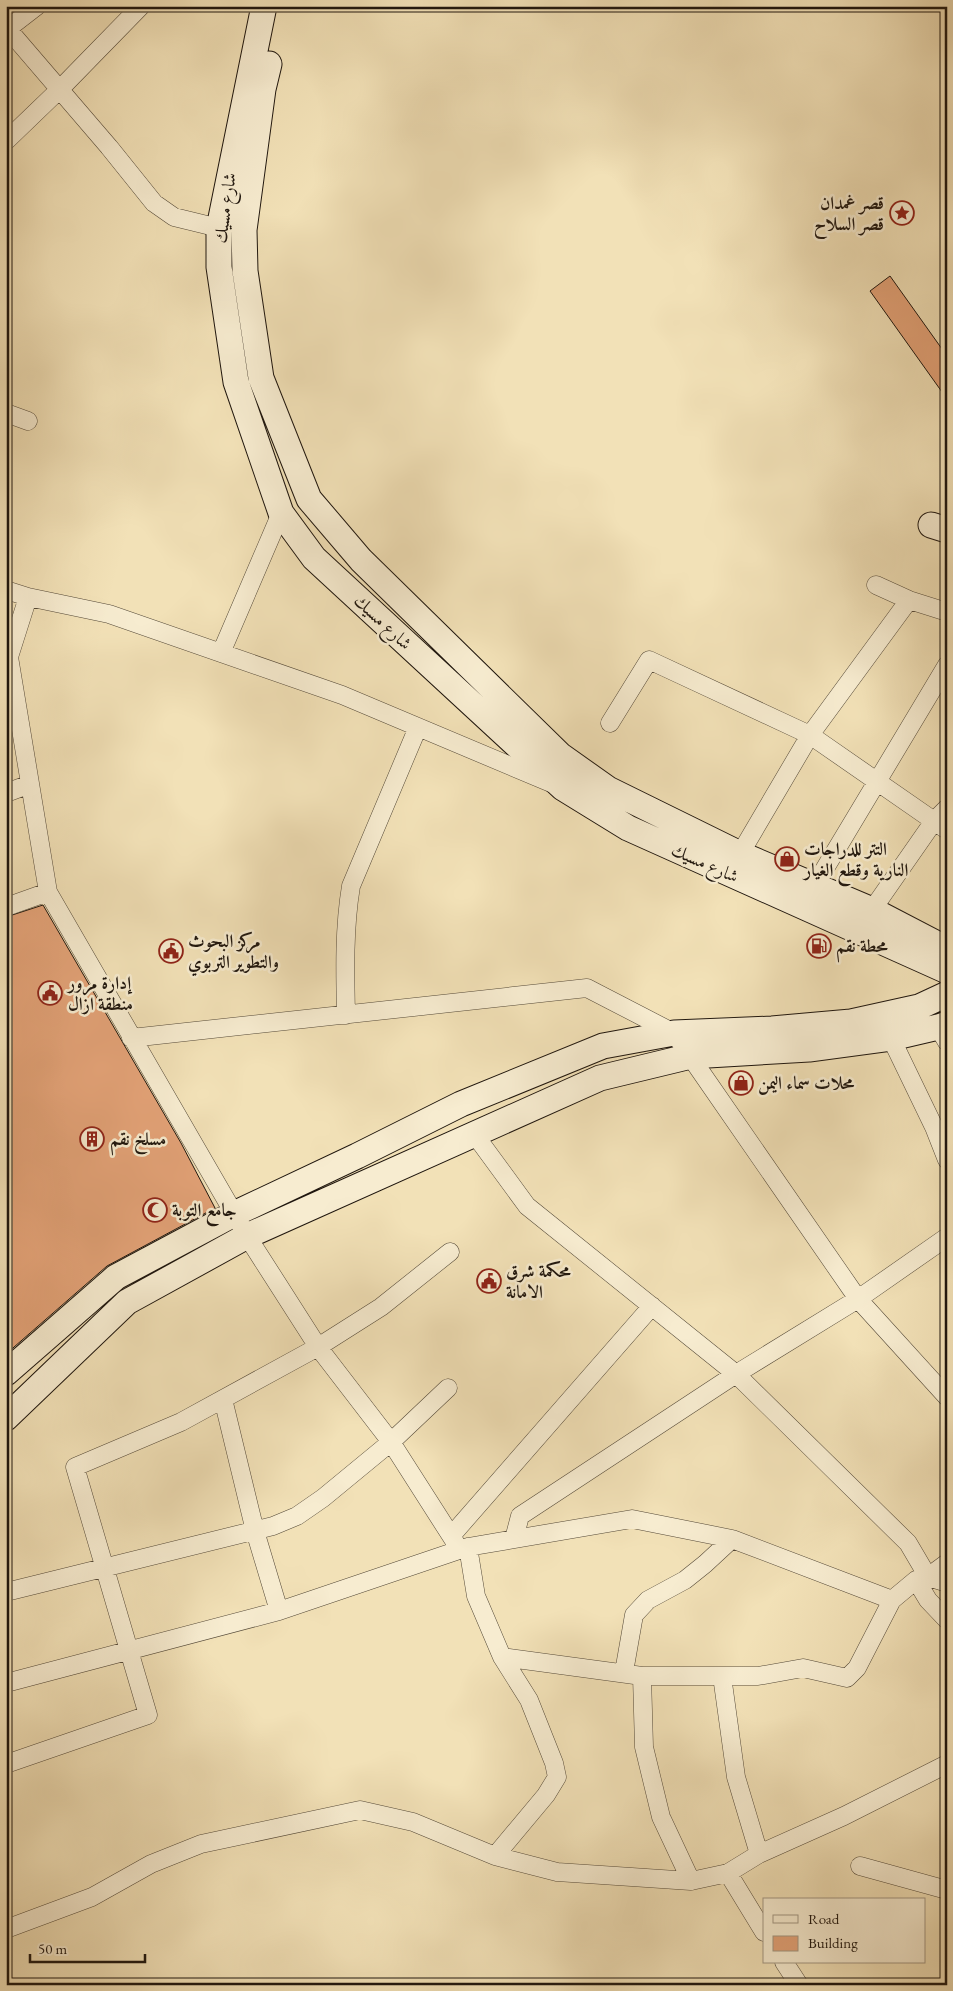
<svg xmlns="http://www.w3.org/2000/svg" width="953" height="1991" font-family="'EB Garamond',Amiri,serif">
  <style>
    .building { fill: #e3a277; stroke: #1f160e }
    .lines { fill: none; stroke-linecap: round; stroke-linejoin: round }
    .street-casing { stroke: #544938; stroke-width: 19 }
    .secondary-casing { stroke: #1f160e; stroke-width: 27 }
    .street { stroke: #f7ecd0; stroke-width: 18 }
    .secondary { stroke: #f7ecd0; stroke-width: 25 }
    .labels { text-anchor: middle; stroke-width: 5; stroke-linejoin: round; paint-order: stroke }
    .poi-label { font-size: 18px; font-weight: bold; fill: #1f160e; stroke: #f7ecd0; text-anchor: start }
    .street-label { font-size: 18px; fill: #1f160e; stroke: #f7ecd0 }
  </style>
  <rect width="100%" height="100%" fill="#f2e1b7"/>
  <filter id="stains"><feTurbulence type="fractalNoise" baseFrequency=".004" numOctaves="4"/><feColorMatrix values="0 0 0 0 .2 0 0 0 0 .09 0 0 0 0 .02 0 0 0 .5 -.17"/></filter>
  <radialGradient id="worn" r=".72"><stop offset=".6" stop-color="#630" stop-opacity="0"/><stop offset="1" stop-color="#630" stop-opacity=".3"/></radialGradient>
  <path class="building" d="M890 276 947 356V399L870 291Z
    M43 905 181 1143 215 1208 107 1266 6 1354V917Z"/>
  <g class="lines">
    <g class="street-casing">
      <path id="street" d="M6 27 109 147 154 203 174 217 219 228
        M6 30 37 6
        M6 141 60 89 141 6
        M6 413 28 421
        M876 585 909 600 947 612
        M6 590 28 597 109 614 342 695 551 783
        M28 597 9 657 48 892 247 1236 318 1347 391 1442 460 1550
        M221 653 281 513
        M610 723 649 660 810 735 947 830
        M6 793 30 784
        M740 854 810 735 909 600
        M815 885 947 665
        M6 907 48 892
        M872 910 934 821 947 808
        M346 1015C345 971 344 928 351 886L418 727
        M938 1027 947 1042
        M131 1038 587 988 674 1033 858 1299 947 1397
        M891 1038 934 1127 947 1160
        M475 1135 527 1206 736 1374 908 1543 928 1577 947 1583
        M223 1399 255 1531 279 1611
        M451 1536 652 1306
        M514 1539 520 1516 736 1374 858 1299 947 1237
        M468 1547 476 1596 502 1657 529 1700 554 1763 557 1777 546 1795 495 1856
        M916 1580 928 1600 947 1620
        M6 1592 273 1526 297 1516 323 1498 391 1442 448 1388
        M502 1657 642 1676H758L803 1668 847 1678 857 1668 892 1600
        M624 1672 634 1615 648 1600 685 1580 705 1564 732 1539
        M642 1676 644 1747 661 1817 691 1881
        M722 1676 736 1777 759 1854
        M6 1683 279 1611 468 1547 632 1519 732 1539 892 1600 916 1580 928 1577 947 1563
        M6 1764 148 1715 75 1467 181 1422 318 1347 381 1307 450 1252
        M860 1866 947 1890
        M728 1873 759 1854 844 1816 947 1764
        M6 1929 92 1897 151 1864 201 1844 360 1810 413 1822 495 1856 557 1872 691 1881 728 1873 764 1932
        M784 1962 799 1985"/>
    </g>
    <g class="secondary-casing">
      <path id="secondary" d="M264 6 219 228V267L236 382 281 513 314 558 563 788 628 828 947 971
        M269 64 263 89 244 230 245 271 261 378 309 499 361 560 560 755 608 789 740 854 872 910 947 949
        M931 525 947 530
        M6 1373 116 1277 234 1214 357 1156 461 1104 603 1046 674 1033 772 1029 851 1022 919 1007 947 994
        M6 1418 127 1302 247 1236 600 1078 691 1056 809 1049 891 1038 938 1027 947 1024"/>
    </g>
    <use href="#street" class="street"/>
    <use href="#secondary" class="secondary"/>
  </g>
  <defs>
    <g id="sight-ring" transform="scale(1.25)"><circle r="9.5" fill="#f7ecd0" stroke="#8f2418" stroke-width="1.5"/><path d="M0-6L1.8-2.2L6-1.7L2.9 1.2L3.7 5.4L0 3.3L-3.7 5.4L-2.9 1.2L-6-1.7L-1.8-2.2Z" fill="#8f2418"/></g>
    <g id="shop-ring" transform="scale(1.25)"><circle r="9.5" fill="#f7ecd0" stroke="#8f2418" stroke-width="1.5"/><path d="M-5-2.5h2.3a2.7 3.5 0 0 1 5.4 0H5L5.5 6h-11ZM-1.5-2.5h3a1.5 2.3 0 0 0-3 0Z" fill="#8f2418"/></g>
    <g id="fuel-ring" transform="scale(1.25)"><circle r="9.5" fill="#f7ecd0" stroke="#8f2418" stroke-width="1.5"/><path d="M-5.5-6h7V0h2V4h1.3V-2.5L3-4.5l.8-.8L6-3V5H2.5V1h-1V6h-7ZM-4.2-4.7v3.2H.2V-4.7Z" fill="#8f2418"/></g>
    <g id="civic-ring" transform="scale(1.25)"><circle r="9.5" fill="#f7ecd0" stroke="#8f2418" stroke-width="1.5"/><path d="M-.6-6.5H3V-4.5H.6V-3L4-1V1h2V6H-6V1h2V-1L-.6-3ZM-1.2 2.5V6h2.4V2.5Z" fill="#8f2418"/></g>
    <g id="building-ring" transform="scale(1.25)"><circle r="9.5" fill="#f7ecd0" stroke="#8f2418" stroke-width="1.5"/><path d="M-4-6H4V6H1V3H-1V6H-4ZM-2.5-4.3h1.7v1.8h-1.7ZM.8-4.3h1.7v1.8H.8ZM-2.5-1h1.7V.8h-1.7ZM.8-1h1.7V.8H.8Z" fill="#8f2418"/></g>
    <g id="mosque-ring" transform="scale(1.25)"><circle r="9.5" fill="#f7ecd0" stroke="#8f2418" stroke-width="1.5"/><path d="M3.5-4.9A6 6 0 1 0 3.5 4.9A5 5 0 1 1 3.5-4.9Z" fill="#8f2418"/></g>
  </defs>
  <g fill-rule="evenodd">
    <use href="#sight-ring" x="902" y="213"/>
    <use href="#shop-ring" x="787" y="859"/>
    <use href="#fuel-ring" x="819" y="946"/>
    <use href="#civic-ring" x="171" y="951"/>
    <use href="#civic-ring" x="50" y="993"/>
    <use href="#shop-ring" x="741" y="1083"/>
    <use href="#building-ring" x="92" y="1139"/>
    <use href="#mosque-ring" x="155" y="1210"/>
    <use href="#civic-ring" x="489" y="1281"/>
  </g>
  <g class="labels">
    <g class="poi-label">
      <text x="884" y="209" text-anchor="end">قصر غمدان<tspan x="884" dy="21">قصر السلاح</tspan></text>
      <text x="804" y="855">التتر للدراجات<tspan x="804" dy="21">النارية وقطع الغيار</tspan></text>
      <text x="188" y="947">مركز البحوث<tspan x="188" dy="21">والتطوير التربوي</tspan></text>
      <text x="836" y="952">محطة نقم</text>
      <text x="68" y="989">إدارة مرور<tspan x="68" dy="21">منطقة ازال</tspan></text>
      <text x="758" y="1089">محلات سماء اليمن</text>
      <text x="110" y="1145">مسلخ نقم</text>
      <text x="172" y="1216">جامع التوبة</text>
      <text x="506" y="1277">محكمة شرق<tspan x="506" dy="21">الامانة</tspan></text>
    </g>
    <g class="street-label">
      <text transform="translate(225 208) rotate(-82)" y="6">شارع مسيك</text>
      <text transform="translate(383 622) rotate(43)" y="6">شارع مسيك</text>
      <text transform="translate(705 863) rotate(24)" y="6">شارع مسيك</text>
    </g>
  </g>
  <rect width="953" height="1991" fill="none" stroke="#f2e1b7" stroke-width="25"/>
  <rect x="8" y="8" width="938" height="1976" fill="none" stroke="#1f160e" stroke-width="2.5"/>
  <rect x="12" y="12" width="928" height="1966" fill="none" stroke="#1f160e"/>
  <rect x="763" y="1898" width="162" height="65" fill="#f7ecd0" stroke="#a19682"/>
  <rect x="773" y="1915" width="25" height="8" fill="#f7ecd0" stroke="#a19682"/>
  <text x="808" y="1924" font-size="15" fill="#1f160e">Road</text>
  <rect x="773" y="1936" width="25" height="15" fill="#e3a277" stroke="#a19682"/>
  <text x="808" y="1948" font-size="15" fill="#1f160e">Building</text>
  <path d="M30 1954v8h115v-8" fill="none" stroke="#1f160e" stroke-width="2.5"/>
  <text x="38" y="1954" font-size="15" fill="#1f160e" stroke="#f7ecd0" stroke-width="4" paint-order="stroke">50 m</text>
  <rect width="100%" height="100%" filter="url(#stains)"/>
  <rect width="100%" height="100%" fill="url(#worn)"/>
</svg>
